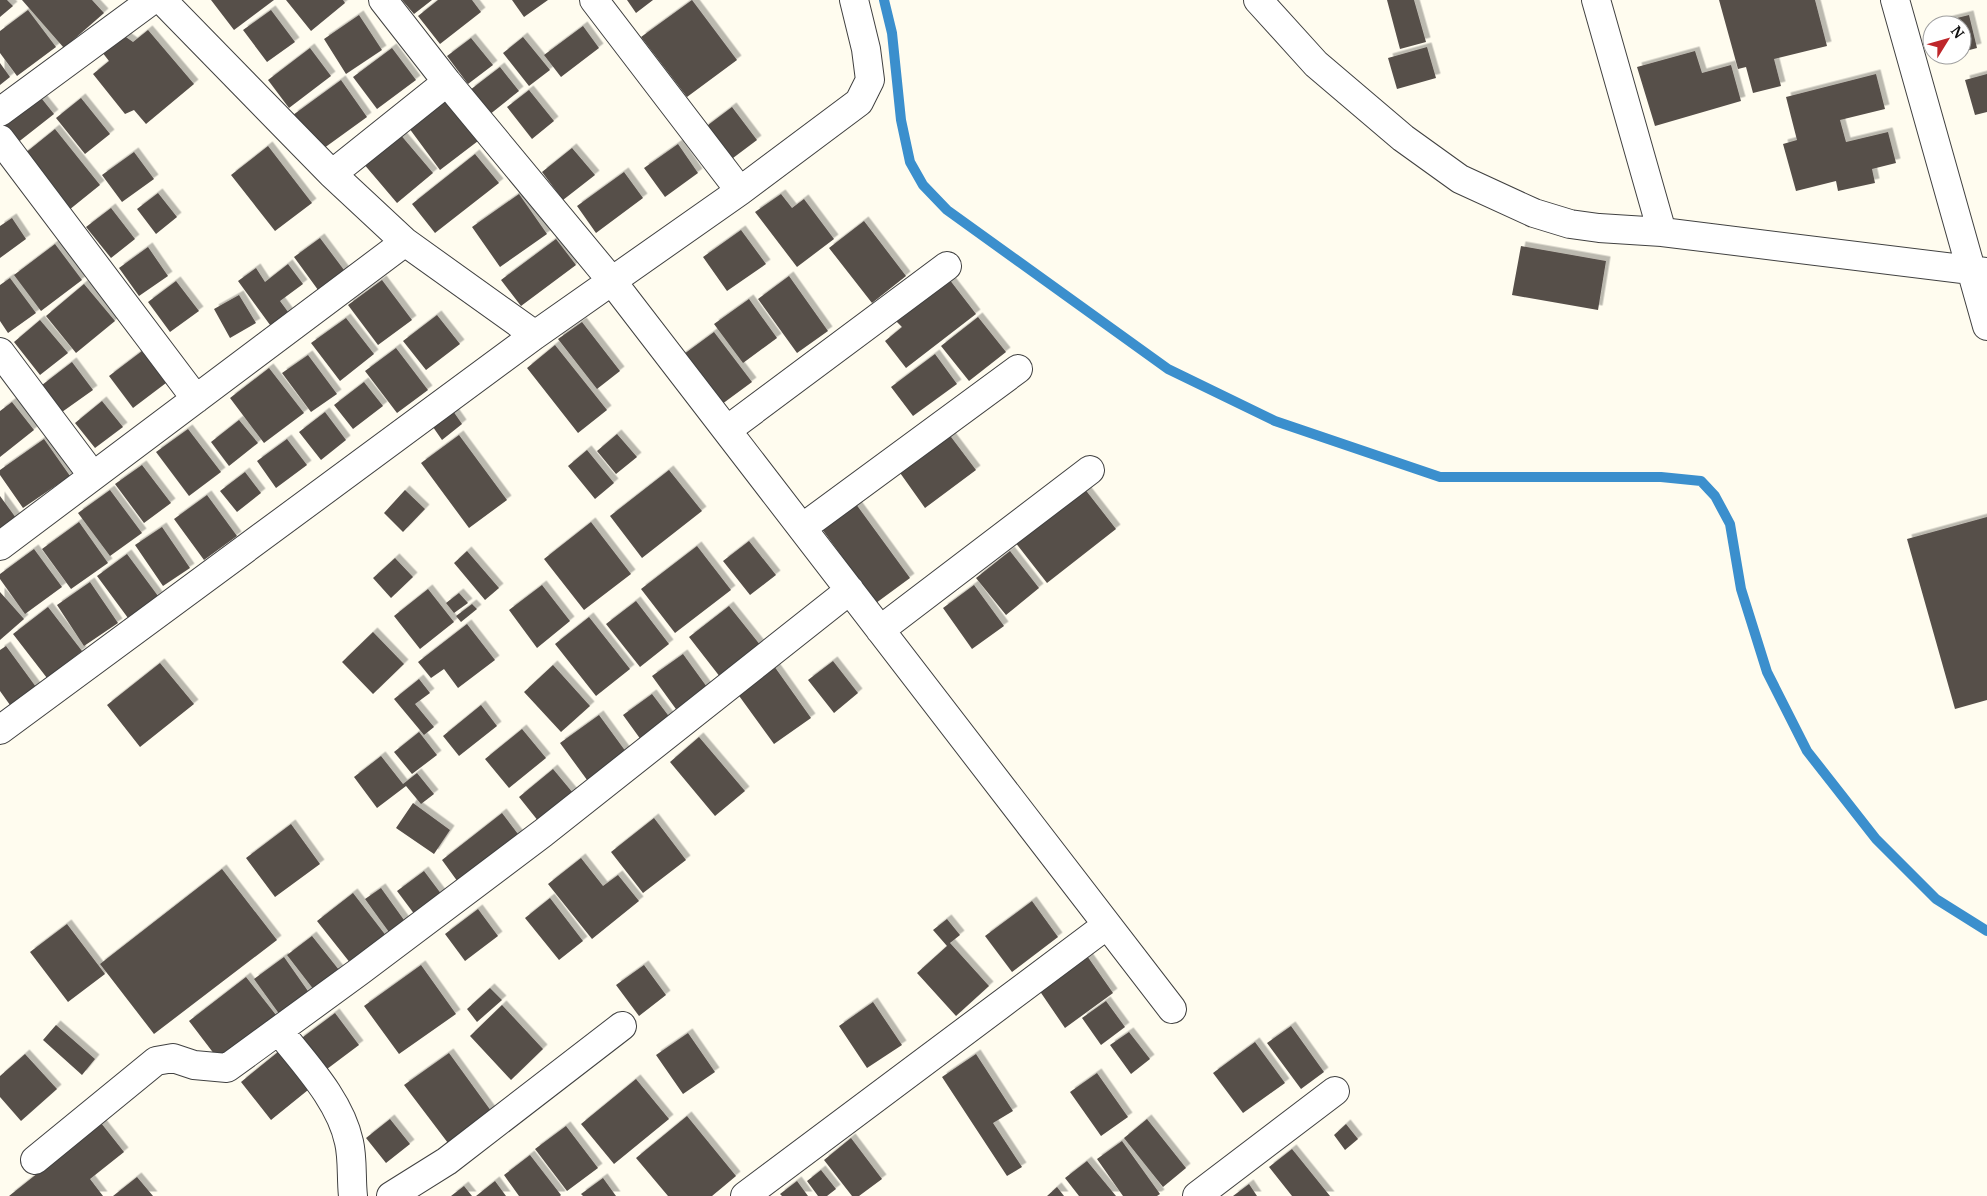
<svg xmlns="http://www.w3.org/2000/svg" width="1987" height="1196" font-family="Merriweather,serif">
  <style>
    .lines { fill: none; stroke-linecap: round; stroke-linejoin: round }
    .stream { stroke: #3b8fcd; stroke-width: 10 }
    .building { fill: #574f4a; filter: url(#shadow) }
    .minor-casing { stroke: #414141; stroke-width: 30 }
    .minor { stroke: #fff; stroke-width: 28 }
  </style>
  <defs>
    <filter id="shadow"><feDropShadow dx="4.5" dy="-4.5" stdDeviation="0" flood-color="#0004"/></filter>
  </defs>
  <rect width="100%" height="100%" fill="#fffcef"/>
  <g class="lines">
    <path class="stream" d="M884 0 892 33 901 120 910 162 923 185 947 210 1168 369 1275 421 1440 477H1661L1701 481 1715 496 1730 524 1741 589 1767 672 1807 751 1876 839 1936 899 1987 931"/>
  </g>
  <path class="building" d="M0 0H7L13 6 0 17Z
    M22 0H92L104 13 64 48Z
    M211 0H274L234 30Z
    M286 0H343L345 3 311 31Z
    M402 0H432L414 14Z
    M438 0H472L481 12 440 44 418 16Z
    M512 0H548L524 17Z
    M627 0H653L636 13Z
    M692 0 737 60 687 97 641 37Z
    M1387 0H1414L1426 42 1400 49Z
    M1719 0H1815L1827 46 1774 59 1781 86 1753 93 1746 67 1738 69Z
    M28 10 56 47 17 76 0 53V31Z
    M271 10 295 42 267 62 243 30Z
    M359 15 382 50 346 74 324 39Z
    M1969 15 1977 48 1962 52V25H1937V23Z
    M583 26 599 48 561 77 544 55Z
    M148 30 194 84 146 124 134 110 125 114 93 74 109 61 102 52 123 35 133 42Z
    M523 37 550 70 529 86 503 53Z
    M471 38 493 65 468 84 447 56Z
    M1427 47 1436 78 1397 89 1388 58Z
    M310 48 331 76 289 108 268 80Z
    M392 48 416 80 377 109 353 77Z
    M1695 51 1702 73 1731 65 1741 101 1655 126 1637 67Z
    M0 63 10 77 0 85Z
    M500 67 519 91 489 115 470 90Z
    M1876 74 1885 109 1840 120 1846 142 1888 132 1896 163 1872 169 1875 183 1838 191 1836 181 1796 191 1783 144 1797 140 1786 97Z
    M1987 74V112L1975 115 1965 80Z
    M341 80 367 117 320 151 293 115Z
    M34 89 54 114 12 147 0 131V115Z
    M529 90 554 121 532 139 507 107Z
    M81 98 110 134 85 154 56 118Z
    M448 99 478 141 440 170 409 128Z
    M732 107 757 140 729 161 704 128Z
    M55 129 100 185 64 214 19 158Z
    M399 133 433 173 397 203 363 163Z
    M678 144 698 173 665 197 644 168Z
    M268 146 312 203 275 231 231 175Z
    M572 148 595 175 563 200 542 172Z
    M134 152 154 179 122 202 102 175Z
    M475 154 499 183 435 233 412 204Z
    M624 172 643 198 596 233 577 206Z
    M158 193 177 217 156 234 137 209Z
    M519 194 547 234 500 267 472 227Z
    M781 194 792 208 804 199 834 239 797 267 755 212Z
    M111 208 135 239 111 258 86 227Z
    M12 218 26 239 0 258V226Z
    M864 221 906 276 872 303 829 248Z
    M741 230 766 264 727 291 703 257Z
    M320 238 347 274 321 294 294 257Z
    M556 239 576 265 521 306 501 280Z
    M55 244 82 280 41 311 14 275Z
    M1521 246 1606 261 1598 310 1512 295Z
    M148 247 168 276 139 296 119 268Z
    M288 264 303 284 280 301 291 316 273 329 238 281 256 268 265 282Z
    M789 276 828 331 797 353 758 299Z
    M10 278 36 313 8 333 0 321V285Z
    M949 279 976 314 906 368 885 341 902 327 896 321Z
    M382 280 412 320 378 345 348 305Z
    M176 281 199 311 170 332 148 302Z
    M84 284 115 321 76 353 46 316Z
    M239 295 256 323 230 338 214 309Z
    M749 299 777 338 743 363 714 324Z
    M437 315 460 344 426 370 403 341Z
    M978 317 1006 352 969 381 941 346Z
    M346 318 374 354 340 381 311 343Z
    M40 320 68 353 40 375 14 342Z
    M582 322 620 371 597 389 558 339Z
    M714 332 752 382 718 407 680 357Z
    M555 345 607 410 578 433 527 368Z
    M396 348 428 390 397 413 365 371Z
    M142 351 166 383 133 408 109 376Z
    M935 354 957 384 913 416 891 387Z
    M308 355 337 394 311 412 282 373Z
    M72 362 93 390 62 412 42 385Z
    M269 368 304 413 264 443 230 398Z
    M364 382 383 406 353 429 334 405Z
    M102 401 123 427 95 448 75 423Z
    M12 402 34 430 0 457V411Z
    M453 411 462 424 442 440 433 427Z
    M325 412 346 440 321 460 299 432Z
    M239 420 258 443 229 466 211 442Z
    M188 429 221 472 189 496 156 452Z
    M948 433 976 470 925 508 898 470Z
    M617 434 637 457 616 474 597 451Z
    M459 435 507 500 469 528 421 463Z
    M44 439 70 476 23 508 0 475V470Z
    M287 439 307 465 276 488 257 461Z
    M587 450 614 483 595 499 568 466Z
    M142 465 171 503 144 523 115 484Z
    M669 470 702 511 642 558 610 516Z
    M245 472 261 493 237 512 220 491Z
    M1084 488 1116 529 1047 583 1015 542Z
    M110 490 142 533 110 556 78 513Z
    M405 490 425 509 403 532 384 513Z
    M207 495 237 536 204 560 174 519Z
    M0 496 16 518 0 530Z
    M853 500 910 578 876 603 819 525Z
    M1987 517V700L1955 709 1907 539Z
    M79 522 108 563 71 589 42 549Z
    M591 522 631 574 584 610 544 559Z
    M162 527 190 568 163 586 135 545Z
    M749 541 776 575 750 595 723 561Z
    M697 546 731 590 675 633 641 589Z
    M34 549 62 587 25 614 0 579V574Z
    M467 551 499 588 485 600 454 563Z
    M1010 551 1039 588 1006 615 976 578Z
    M127 554 158 596 128 618 97 576Z
    M395 558 413 577 391 598 373 578Z
    M90 582 118 623 84 646 57 605Z
    M542 585 570 621 537 648 509 610Z
    M974 585 1004 626 972 649 943 608Z
    M428 589 454 622 420 649 394 616Z
    M0 592 24 619 0 640Z
    M459 593 468 603 454 613 446 603Z
    M636 601 669 644 640 667 606 624Z
    M472 604 477 609 461 622 456 616Z
    M729 606 765 651 724 682 689 637Z
    M48 607 82 651 47 678 13 634Z
    M589 617 630 669 596 696 555 644Z
    M467 624 495 660 458 688 444 669 431 678 418 662Z
    M373 632 404 664 373 694 342 662Z
    M6 646 36 687 10 705 0 691V650Z
    M683 654 712 694 681 716 652 676Z
    M833 661 858 693 834 713 808 680Z
    M160 663 194 704 140 747 107 705Z
    M553 665 590 706 561 732 524 692Z
    M774 666 811 718 774 744 737 693Z
    M419 679 430 693 415 704 434 727 424 735 394 699Z
    M652 694 674 723 644 744 623 715Z
    M481 705 497 726 459 756 443 736Z
    M599 715 629 756 590 784 560 743Z
    M522 729 546 758 509 788 485 759Z
    M419 732 437 755 412 774 394 752Z
    M699 737 745 791 715 816 670 762Z
    M381 756 403 784 417 773 434 794 421 804 406 786 377 808 354 777Z
    M553 769 578 799 543 827 519 797Z
    M413 803 450 830 434 854 396 828Z
    M502 813 524 842 463 889 442 860Z
    M654 818 686 860 643 893 611 852Z
    M291 824 320 864 275 897 246 858Z
    M581 858 603 886 618 875 639 901 592 939 548 884Z
    M222 869 277 940 154 1034 100 964Z
    M424 871 448 903 421 923 397 891Z
    M381 888 409 927 394 939 365 899Z
    M353 893 387 937 351 964 317 921Z
    M550 898 583 941 559 960 525 918Z
    M1032 901 1058 937 1012 972 985 936Z
    M478 909 498 936 465 961 445 934Z
    M947 919 960 935 950 943 989 986 956 1016 917 973 947 946 933 930Z
    M67 924 105 974 68 1002 30 952Z
    M312 936 339 970 314 990 287 955Z
    M1085 953 1113 993 1065 1028 1037 987Z
    M284 957 310 994 280 1015 254 979Z
    M421 965 456 1014 399 1054 364 1006Z
    M644 965 666 995 639 1016 616 985Z
    M246 977 276 1015 218 1059 189 1021Z
    M490 988 502 1000 477 1022 467 1009Z
    M1106 1001 1125 1027 1101 1045 1082 1018Z
    M873 1002 902 1045 867 1068 839 1026Z
    M502 1005 543 1049 511 1080 470 1036Z
    M335 1013 359 1045 323 1072 299 1040Z
    M56 1025 95 1059 82 1075 43 1040Z
    M1291 1026 1324 1072 1301 1089 1267 1043Z
    M1129 1032 1150 1059 1131 1074 1110 1045Z
    M688 1033 715 1072 683 1094 656 1055Z
    M1255 1042 1285 1083 1243 1113 1213 1073Z
    M278 1052 308 1090 271 1120 241 1082Z
    M449 1053 494 1115 451 1147 404 1085Z
    M25 1054 57 1089 21 1121 0 1097V1076Z
    M976 1054 1013 1111 993 1123 1022 1167 1007 1176 942 1077Z
    M1097 1073 1128 1117 1101 1136 1070 1092Z
    M636 1079 669 1119 614 1164 581 1124Z
    M687 1116 736 1176 712 1196H668L636 1158Z
    M390 1119 410 1144 386 1163 366 1138Z
    M1147 1119 1186 1168 1163 1187 1124 1138Z
    M101 1123 124 1152 90 1179 103 1196H9Z
    M1346 1124 1358 1139 1345 1150 1334 1135Z
    M566 1126 598 1168 567 1191 535 1149Z
    M851 1138 882 1179 859 1196H852L824 1160Z
    M1122 1141 1160 1194 1157 1196H1123L1097 1159Z
    M1292 1149 1330 1196H1292L1269 1167Z
    M530 1155 561 1195 560 1196H519L504 1175Z
    M1087 1161 1116 1196H1079L1065 1178Z
    M821 1170 836 1189 827 1196H818L807 1181Z
    M137 1177 153 1196H113Z
    M603 1178 616 1196H583L581 1194Z
    M495 1181 506 1196H476Z
    M797 1181 808 1196H782L780 1194Z
    M1249 1184 1257 1196H1233Z
    M464 1186 472 1196H451Z
    M1057 1187 1064 1196H1047Z"/>
  <g class="lines">
    <g class="minor-casing">
      <path id="minor" d="M162 0 332 174 405 242 535 335
        M383 0 447 82 611 280 1172 1009
        M594 0 740 191
        M1258 0 1316 64 1403 138 1460 179 1534 213 1570 224 1599 228 1662 232 1987 272
        M1596 0 1662 232
        M1895 0 1987 326
        M0 112 152 0
        M0 139 196 399
        M332 174 447 82
        M0 352 93 476
        M727 430 947 266
        M802 528 1018 369
        M0 546 405 242
        M880 630 1090 470
        M0 730 535 335 740 191 859 102 870 80 866 49 854 0
        M279 1031C305 1064 340 1100 349 1142 353 1159 351 1179 353 1196
        M35 1160 156 1061 173 1058 194 1065 227 1068 360 971 543 833 850 590
        M391 1196 447 1161 622 1026
        M745 1196 1107 925
        M1197 1196 1335 1091"/>
    </g>
    <use href="#minor" class="minor"/>
  </g>
  <g transform="translate(1947 40) rotate(53)"><circle r="24" fill="#ffffff" stroke="#9f9f9f"/>
  <path d="M0-4L9 19L0 12L-9 19Z" fill="#be262a"/>
  <text y="-8" font-size="14" font-weight="bold" text-anchor="middle" fill="#0e0e0e">N</text>
  </g>
</svg>
